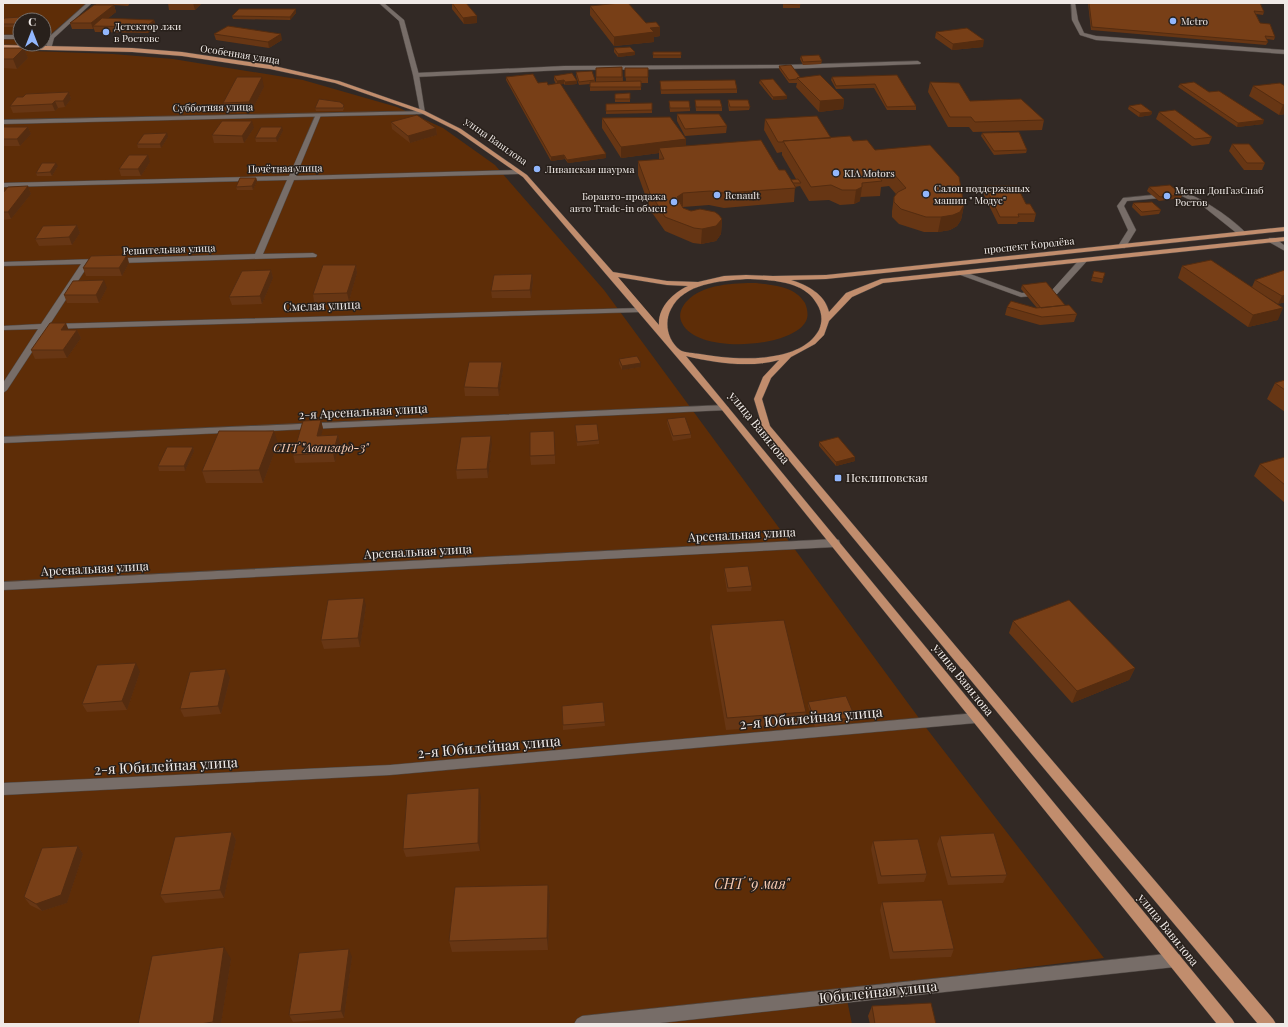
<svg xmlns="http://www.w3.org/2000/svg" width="1288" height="1027" font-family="'Playfair Display',serif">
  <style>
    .green { fill: #5e2d07 }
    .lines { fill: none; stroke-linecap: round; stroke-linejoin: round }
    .lane-casing { stroke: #4d4642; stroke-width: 1 }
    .street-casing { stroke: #4d4642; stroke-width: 1 }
    .secondary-casing { stroke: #4d4642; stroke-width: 1 }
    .primary-casing { stroke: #4d4642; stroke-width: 1 }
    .lane { fill: #776d68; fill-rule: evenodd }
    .street { fill: #776d68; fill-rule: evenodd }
    .secondary { fill: #776d68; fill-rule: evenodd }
    .primary { fill: #c18d6d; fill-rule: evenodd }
    .wall { fill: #673614 }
    .shaded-wall { fill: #542c10 }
    .building { fill: #783f17; stroke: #542c10 }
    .poi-dot { fill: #92b7fd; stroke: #28201b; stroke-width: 1.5 }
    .labels { text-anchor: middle; stroke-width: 3; stroke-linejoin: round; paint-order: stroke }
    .far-poi-label { font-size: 10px; fill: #f0eae7; stroke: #28201b; text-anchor: start }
    .far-street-label { font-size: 10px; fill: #f0eae7; stroke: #28201b }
    .street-label { font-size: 12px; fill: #f0eae7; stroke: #28201b }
    .park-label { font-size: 12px; font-style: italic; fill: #f8ccb3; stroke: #28201b }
    .poi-label { font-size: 12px; fill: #f0eae7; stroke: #28201b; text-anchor: start }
    .near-street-label { font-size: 14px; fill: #f0eae7; stroke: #28201b }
    .near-park-label { font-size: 14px; font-style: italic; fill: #f8ccb3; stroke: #28201b }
  </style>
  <rect width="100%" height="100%" fill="#322925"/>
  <path class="green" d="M3 3H87L44 40V20H20V44H40L37 46H3Z
    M3 50 113 54 173 59 303 80 397 107 443 128 495 165 604 290 927 729 1104 958 845 990 852 1024H3Z
    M756 283C773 285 795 286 805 303 807 308 809 315 806 321 793 348 697 355 682 323 678 316 681 307 687 301 703 284 734 283 756 283Z"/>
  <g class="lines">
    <g class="lane-casing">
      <path id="lane" d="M87 3H92L53 39H49V37Z
        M1071 3H1075L1078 20 1084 33 1096 36 1285 50V54L1096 40 1080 35 1072 20Z
        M918 61 921 63 920 64 786 69 783 67 786 65Z
        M316 114 321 115 296 176 519 170 522 172 519 174 294 180 263 254 313 253 317 255 316 257 89 264 50 324 641 308 645 310 641 312 47 329 7 390 3 393V383L38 329 3 330V326L41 324 81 264 3 266V262L255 254 287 180 3 187V183L289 176Z
        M1183 192C1201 197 1233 219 1246 233L1245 235H1239L1204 207 1182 196 1127 201 1124 206 1136 230 1125 248H1119L1118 246 1128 230 1117 206 1123 198Z
        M1269 238H1275L1285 246V251L1269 242Z
        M1080 259H1083L1087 261 1057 294H1054L1021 297 955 273 956 271H962L1022 293 1052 290Z
        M725 405 729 408 728 410 3 443V437Z
        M835 539 839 540 840 543 839 546 835 547 3 590V582Z
        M976 713 980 715 982 718 980 721 976 723 390 775 3 795V783L390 765Z
        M1175 953 1180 955 1182 960 1180 965 1175 967 651 1024H574L577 1019 582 1016Z"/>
    </g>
    <g class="street-casing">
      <path id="street" d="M3 35H20V39H3Z
        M44 36 54 38 51 49 46 48 48 40H44Z
        M786 65 789 67 788 68 564 70 416 77 413 75 416 73 564 66Z
        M425 111 426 112 423 114 3 124V120Z"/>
    </g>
    <g class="secondary-casing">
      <path id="secondary" d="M379 3H384L404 20 419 75 425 113 420 112 413 75 399 21Z"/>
    </g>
    <g class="primary-casing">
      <path id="primary" d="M3 45 132 48 182 52 270 65 339 81 425 111 461 129 527 175 613 272 667 281 698 282 724 276 746 275 773 276 826 275 1285 227V231L826 279 791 280C807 285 825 294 829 312L846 293 881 279 1285 237V241L883 283 852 297 829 321 824 335 815 344 791 357 771 378 762 399 770 426 1039 745 1273 1019 1276 1024H1258L1031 753 763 429 754 399 763 377 779 360C749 368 716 363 686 356L1232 1019 1235 1024H1217L722 410 523 177 457 131 421 113 335 83 270 69 182 56 132 52 3 49ZM618 277 667 285 688 286C673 293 658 307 659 325ZM746 279C770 280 804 280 817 304 822 312 823 321 819 330 800 365 733 360 700 354 695 353 684 353 680 350 667 340 664 322 671 309 684 283 720 281 746 279Z"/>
    </g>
    <use href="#lane" class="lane"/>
    <use href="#street" class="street"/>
    <use href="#secondary" class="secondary"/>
    <use href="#primary" class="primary"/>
  </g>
  <path class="wall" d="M95 3H130L128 6 114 5 116 12 107 19 154 20 156 26 148 33 95 32 94 29H72L70 23 96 5Z
    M168 3H202L195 10H169Z
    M452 3 477 23 464 24 452 9Z
    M783 3H800V8H783Z
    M1088 3H1260L1264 12 1263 15 1256 14 1260 23 1275 37 1274 40 1267 39 1268 42 1266 45 1091 30Z
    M590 6 646 23 660 36 654 37V42L614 46 590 15Z
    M296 13 290 20 233 19 232 16Z
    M3 19 20 20V22L15 27H3Z
    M936 32 983 47 952 50 935 38Z
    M214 34 282 40 269 48 216 40Z
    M3 48H24L28 58 17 69 3 68Z
    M614 48 635 52V55L618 57 614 52Z
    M653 52H681V58H653Z
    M801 56 822 61 821 64 803 65 800 59Z
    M779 66 800 77 844 99 843 109 819 112 796 87 797 83H789L779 69Z
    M622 67 623 81H626L625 68 648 77V83H641V90L590 91V84L579 85 576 76V72L595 80V82H596V68Z
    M897 75 916 106V110H887L874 88 836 89 831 80 832 77Z
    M554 76 577 84 565 85 564 84H560L606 154V158L568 163 565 159 551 161 506 80V77L548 85 556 84 554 80Z
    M760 80 787 99 773 100 759 83Z
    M660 81 737 89V93L661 94Z
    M930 82 970 101 1044 120 1042 130 973 132 969 127H948L928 92Z
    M1180 84 1209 92 1263 124 1237 127 1178 87Z
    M1253 86H1285V114L1279 115 1249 96Z
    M264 87 251 112 226 113 223 103Z
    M69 92 71 99 65 107 58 108 55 111 13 113 10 106Z
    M630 93V102H615V94Z
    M695 100 722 107V111H696Z
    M728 100 750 107 749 110 729 111 728 104Z
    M669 101 690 108V111L670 112Z
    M606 104 652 110V113L606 114Z
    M344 105V108L343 111H316L315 108Z
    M1129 106 1152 112 1151 115 1139 117 1128 109Z
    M1159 112 1212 137 1209 144 1192 146 1156 119Z
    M677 114 727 126 726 133 685 136 677 121Z
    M602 118 686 146 779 170 791 180 796 179 782 155V152L777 153 764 130 765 119 831 138 853 141 875 150 964 205 961 220 957 226 950 230 938 232H924L899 224 892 217V211L894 197 896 194 889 186 881 187 880 196 860 197V201L854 204 840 205 829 200 809 201 800 186 795 187 794 202 724 208 709 205 683 207V208L691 211 722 219 721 234 716 241 701 244 693 243 665 231 653 214H652L638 175V161L659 160V153L621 158 602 128Z
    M391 122 436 128 437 135 410 143 392 129Z
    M3 127H28L31 134 20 146H3Z
    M254 128 244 143H214L212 135Z
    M283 131 277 142H256L255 138Z
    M982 133 1027 150 1026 153 994 155 981 136Z
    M168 137 161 148H138L137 144Z
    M1232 144 1265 163 1262 170H1244L1229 151Z
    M150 162 141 176H121L119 169Z
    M58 166 52 176H37L36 173Z
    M256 178 257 181 253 190H237L236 187Z
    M28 186 31 194 11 219 3 220V193Z
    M985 186 1026 204 1036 214 1034 222H1018L1017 224H998L983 193Z
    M1149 187 1182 195 1181 198 1159 201 1147 191Z
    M1133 203 1161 210 1159 214 1141 216 1132 207Z
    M77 225 80 233 72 245 39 246 35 239Z
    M129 263 122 276H86L83 268Z
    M356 265 357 273 349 301 314 302 313 294Z
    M1182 266 1252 287 1255 280 1285 270V302L1278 304 1265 296 1278 320 1248 327 1178 278Z
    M271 270 273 278 262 304 232 305 229 297Z
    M1094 271 1105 273 1102 283 1091 281Z
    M532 274 533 282 531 298H492L491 291Z
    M1022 285 1065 305 1077 314 1074 322 1040 325 1005 315 1007 307 1037 308 1021 289Z
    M107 288 99 303H67L64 295Z
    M69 330H77L81 338 67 358 35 359 31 350Z
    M619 359 641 363V367L622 370 619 364Z
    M502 362 503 370 499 396H465L464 387Z
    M1285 380V412L1267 399 1275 383Z
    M667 419 691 434V438L673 441 667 423Z
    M321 420 323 429 321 435H338L340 443 335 462 295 463 293 455Z
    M575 425 599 440V444L577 446Z
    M555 439V464L531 465 530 456Z
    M819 442 855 461 836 466 819 446Z
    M278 443 263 483H206L202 471Z
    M492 445 488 478 457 479 456 470Z
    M193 447 194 451 185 471H159L158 466Z
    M1285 457V503L1254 476 1260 464Z
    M724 568 752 586 751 591 727 592 724 572Z
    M366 606 360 647 324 649 321 640Z
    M1013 621 1135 668 1129 680 1072 703 1009 633Z
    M711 625 806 712 804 725 726 730 710 638Z
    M140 672 127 710 87 712 82 704Z
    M230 678 221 714 184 717 180 709Z
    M603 702 605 726 563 730 562 706Z
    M808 702 855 717 854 721 815 727 808 706Z
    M481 797 480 851 406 857 403 849Z
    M232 832 236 840 224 898 165 903 160 895Z
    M940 836 1007 875 1003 883 948 885 937 844Z
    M873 841 927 874 924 882 878 884 871 849Z
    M78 846 83 854 67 903 42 911 30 905 24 897Z
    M550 896 548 950 452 952 449 941Z
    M882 902 954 949 951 957 890 959 880 910Z
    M352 957 344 1018 293 1022 289 1015Z
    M231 959 221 1024H138Z
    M872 1006 936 1024H870L868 1016Z"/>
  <path class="shaded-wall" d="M193 3H202L195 10Z
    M114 5 116 12 98 26H93L94 29H93L91 23Z
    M296 9V13L290 20V17Z
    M477 16V23L464 24 463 18Z
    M21 17 22 20H20V22L15 27 14 24Z
    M154 20 156 26 148 33 146 27Z
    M660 27V36L654 37V42L614 46V37L650 28Z
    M281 34 282 40 269 48 268 42Z
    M984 40 983 47 952 50 953 44Z
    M24 48 28 58 17 69 13 59Z
    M635 52V55L618 57V54Z
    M262 77 264 87 251 112 249 102Z
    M564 80V84L557 85V81Z
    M577 81V84L565 85V82Z
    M69 92 71 99 65 107 63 101Z
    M787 96V99L773 100V97Z
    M844 99 843 109 819 112 820 101Z
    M55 101 58 108 55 111 52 104Z
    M1285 104V114L1279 115 1283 105Z
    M1152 112 1151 115 1139 117 1140 113Z
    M1264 120 1263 124 1237 127 1238 123Z
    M252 121 254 128 244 143 242 136Z
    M28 127 31 134 20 146 17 139Z
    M282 127 283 131 277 142 276 138Z
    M436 128 437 135 410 143 408 136Z
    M167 133 168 137 161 148 160 144Z
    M686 139V150L659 148V153L621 158V147Z
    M606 154V158L568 163 567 160Z
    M148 155 150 162 141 176 138 169Z
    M564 155 565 159 551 161V157Z
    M56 163 58 166 52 176 50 172Z
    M256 178 257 181 253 190 252 186Z
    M28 186 31 194 11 219 8 212Z
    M862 187 860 201 854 204 856 190Z
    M683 193V207L677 197Z
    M964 205 961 220 957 226 950 230 938 232 941 217Z
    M722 219 721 234 716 241 701 244 702 229Z
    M77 225 80 233 72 245 69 237Z
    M127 255 129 263 122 276 119 268Z
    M356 265 357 273 349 301 347 293Z
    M271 270 273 278 262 304 260 296Z
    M532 274 533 282 531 298 530 290Z
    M104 280 107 288 99 303 96 295Z
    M1285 295V302L1278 304 1282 296Z
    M1283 308 1278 320 1248 327 1253 315Z
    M66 323 69 331 61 330Z
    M77 330 81 338 67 358 63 350Z
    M502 362 503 370 499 396 498 388Z
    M641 363V367L622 370V366Z
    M321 420 323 429 319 444 317 436Z
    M274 431 278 443 263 483 259 470Z
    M554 431 555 439V464V455Z
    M338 435 340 443 335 462 333 453Z
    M491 436 492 445 488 478 487 469Z
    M193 447 194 451 185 471 184 466Z
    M855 457V461L836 466V462Z
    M364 598 366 606 360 647 358 638Z
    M136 663 140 672 127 710 122 701Z
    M1135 668 1129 680 1072 703 1077 691Z
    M226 669 230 678 221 714 218 706Z
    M479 788 481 797 480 851 478 843Z
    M232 832 236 840 224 898 220 890Z
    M78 846 83 854 67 903 42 911 36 904Z
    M548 885 550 896 548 950 547 938Z
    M224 947 231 959 221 1024H214L213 1022Z
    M349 949 352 957 344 1018 341 1011Z"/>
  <path class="building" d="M452 3H466L477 16 463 18Z
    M620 3H628L646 23 656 22 660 27 650 28 654 32 614 37 590 6Z
    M783 3H800V5L783 4Z
    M1089 3H1260L1264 12 1254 11 1260 23 1270 24 1275 37 1265 36 1268 42 1092 27Z
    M94 5H114L91 23H70Z
    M239 9H296L290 17 232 16Z
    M21 17 14 24H3V19L5 18Z
    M102 18 154 20 146 27 93 26Z
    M228 26 281 34 268 42 214 34Z
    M967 28 984 40 953 44 936 32Z
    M630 47 635 52 618 54 614 48Z
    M3 48H24L13 59H3Z
    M653 52H681V55H653Z
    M819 55 822 61 803 62 801 56Z
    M791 65 800 77 797 78V79L789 80 779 66Z
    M622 67V77H596V68Z
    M625 68H648V77H625Z
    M592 71 595 80 579 82 576 72Z
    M572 73 577 81 565 82 564 80 557 81 554 76Z
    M533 74 538 83 547 82 548 85 560 83 606 154 567 160 564 155 551 157 506 77Z
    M820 75 844 99 820 101 797 78Z
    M897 75 916 106 887 107 875 84 836 86 832 77Z
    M237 77H262L249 102 223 103Z
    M773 79 787 96 773 97 760 80Z
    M735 80 737 89 661 90 660 81Z
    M641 81V87H590V82Z
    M930 82 959 83 970 101 1021 99 1044 120 975 122 971 117H950Z
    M1194 82 1209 92 1219 91 1264 120 1238 123 1180 84Z
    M1280 83 1285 86V104L1283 105 1253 86Z
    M69 92 63 101H55L52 104 10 106 17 97H23L26 94Z
    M630 93V99H615V94Z
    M319 99 340 102 344 105 343 108H315Z
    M695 100H720L722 107H696Z
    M728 100H748L750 107H730Z
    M669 101H689L690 108H670Z
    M652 103V110L606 111V104Z
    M1141 104 1152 112 1140 113 1129 106Z
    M1175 110 1212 137 1195 139 1159 112Z
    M677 114H719L727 126 685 129Z
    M417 115 436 128 408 136 391 122Z
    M817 116 831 138 783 141V142H778L765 119Z
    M670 117 686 139 621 147 602 118Z
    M222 121H252L242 136 212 135Z
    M3 127H28L17 139H3Z
    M261 127H282L276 138H255Z
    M1019 132 1027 150 994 151 982 133Z
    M167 133 160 144H137L144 134Z
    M850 136 853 141 867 140 875 150 930 145 959 177 964 205 960 212 953 215 941 217H926L901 209 894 202V197L898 192 906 188 892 172 877 174 882 181 862 183V187L856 190H842L831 185 811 187 783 141Z
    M761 140 779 170H785L796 188 724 193 710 191 683 193 677 197 683 208 691 211 700 209 715 212 719 215 722 219 716 226 702 229 694 228 665 217 654 199H652L638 161 664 159 659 148Z
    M1232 144H1249L1265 163H1247Z
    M129 155H148L138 169H119Z
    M42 163H56L50 172 36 173Z
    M240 178H256L252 186 236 187Z
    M798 179 801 183H793L791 180Z
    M1170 185 1182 195 1160 197 1149 187Z
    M28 186 8 212H3V193L8 187Z
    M985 186H1017L1026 204H1030L1036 214H1018L1019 217H1000Z
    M1152 202 1161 210 1142 212 1133 203Z
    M77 225 69 237 35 239 43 226Z
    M127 255 119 268H83L91 256Z
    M1211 260 1283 308 1253 315 1182 266Z
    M323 265H356L347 293 313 294Z
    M271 270 260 296 229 297 242 271Z
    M1285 270V295L1282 296 1255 280Z
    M1094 271 1105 273 1103 279 1092 277Z
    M532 274 530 290 491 291 494 275Z
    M104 280 96 295H64L73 281Z
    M1046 282 1065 305 1041 308 1022 285Z
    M1011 301 1036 308 1069 305 1077 314 1042 317 1007 307Z
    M50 323H66L61 330H77L63 350H31Z
    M637 356 641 363 622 366 619 359Z
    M469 362H502L498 388 464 387Z
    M1285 380V390L1275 383Z
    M685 417 691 434 673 436 667 419Z
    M321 420 317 436 338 435 333 453 293 455 303 421Z
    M597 424 599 440 577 442 575 425Z
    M219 431H274L259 470 202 471Z
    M554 431 555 455 530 456V432Z
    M491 436 487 469 456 470 461 437Z
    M838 437 855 457 836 462 819 442Z
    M167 447H193L184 466H158Z
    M1285 457V485L1260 464Z
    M748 566 752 586 728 588 724 568Z
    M364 598 358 638 321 640 328 600Z
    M1069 600 1135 668 1077 691 1013 621Z
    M784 620 806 712 727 718 711 625Z
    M136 663 122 701 82 704 97 665Z
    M226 669 218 706 180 709 190 672Z
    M846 696 855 717 816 723 808 702Z
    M603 702 605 722 563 725 562 706Z
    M479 788 478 843 403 849 407 794Z
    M232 832 220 890 160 895 175 837Z
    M994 833 1007 875 951 877 940 836Z
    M918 839 927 874 881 876 873 841Z
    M78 846 61 895 36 904 24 897 42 848Z
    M548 885 547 938 449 941 455 887Z
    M942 900 954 949 893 952 882 902Z
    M224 947 213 1022 200 1024H138L152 956Z
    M349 949 341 1011 289 1015 299 953Z
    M931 1003 936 1024H875L872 1006Z"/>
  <g class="poi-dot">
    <circle cx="1173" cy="21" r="4"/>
    <circle cx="106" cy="32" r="4"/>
    <circle cx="537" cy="169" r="4"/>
    <circle cx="836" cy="173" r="4"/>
    <circle cx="926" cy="194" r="4"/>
    <circle cx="717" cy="195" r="4"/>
    <circle cx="1167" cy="196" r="4"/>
    <circle cx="674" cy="202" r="4"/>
    <rect x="834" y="474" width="8" height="8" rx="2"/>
  </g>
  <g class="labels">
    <g class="far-poi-label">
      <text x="1181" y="25">Metro</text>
      <text x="114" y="30">Детектор лжи<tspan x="114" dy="12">в Ростове</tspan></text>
      <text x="545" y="173">Ливанская шаурма</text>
      <text x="844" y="177">KIA Motors</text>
      <text x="934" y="192">Салон поддержаных<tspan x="934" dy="12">машин " Модус"</tspan></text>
      <text x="1175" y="194">Метан ДонГазСнаб<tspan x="1175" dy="12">Ростов</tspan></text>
      <text x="725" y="199">Renault</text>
      <text x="666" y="200" text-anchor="end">Боравто-продажа<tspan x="666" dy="12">авто Trade-in обмен</tspan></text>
    </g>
    <g class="far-street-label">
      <text transform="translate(240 54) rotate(9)" y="4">Особенная улица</text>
      <text transform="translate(213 107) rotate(-1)" y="4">Субботняя улица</text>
      <text transform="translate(496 141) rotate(35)" y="4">улица Вавилова</text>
      <text transform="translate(285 168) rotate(-1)" y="4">Почётная улица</text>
      <text transform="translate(1029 245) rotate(-6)" y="4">проспект Королёва</text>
      <text transform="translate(169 249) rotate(-2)" y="4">Решительная улица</text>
    </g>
    <g class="street-label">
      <text transform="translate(322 306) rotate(-2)" y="4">Смелая улица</text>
      <text transform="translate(363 412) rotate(-3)" y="4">2-я Арсенальная улица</text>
      <text transform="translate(759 428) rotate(51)" y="4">улица Вавилова</text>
      <text transform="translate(742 535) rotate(-3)" y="4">Арсенальная улица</text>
      <text transform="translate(418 552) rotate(-3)" y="4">Арсенальная улица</text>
      <text transform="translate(95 569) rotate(-3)" y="4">Арсенальная улица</text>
      <text transform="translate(963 680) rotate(51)" y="4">улица Вавилова</text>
      <text transform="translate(1168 930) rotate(51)" y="4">улица Вавилова</text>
    </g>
    <g class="park-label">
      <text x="321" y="452">СНТ "Авангард-3"</text>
    </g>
    <g class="poi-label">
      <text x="846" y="482">Неклиновская</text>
    </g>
    <g class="near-street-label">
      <text transform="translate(811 718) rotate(-5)" y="5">2-я Юбилейная улица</text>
      <text transform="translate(489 747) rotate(-5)" y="5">2-я Юбилейная улица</text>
      <text transform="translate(166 766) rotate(-3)" y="5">2-я Юбилейная улица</text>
      <text transform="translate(878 992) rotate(-6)" y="5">Юбилейная улица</text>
    </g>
    <g class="near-park-label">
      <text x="752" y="889">СНТ "9 мая"</text>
    </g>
  </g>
  <rect width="1288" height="1027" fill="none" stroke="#f0eae7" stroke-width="8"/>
  <g transform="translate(32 32)"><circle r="19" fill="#28201b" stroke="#78716d"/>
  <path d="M0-3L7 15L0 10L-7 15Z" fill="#92b7fd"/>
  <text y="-6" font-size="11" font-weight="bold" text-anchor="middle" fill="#f0eae7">С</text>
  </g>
</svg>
